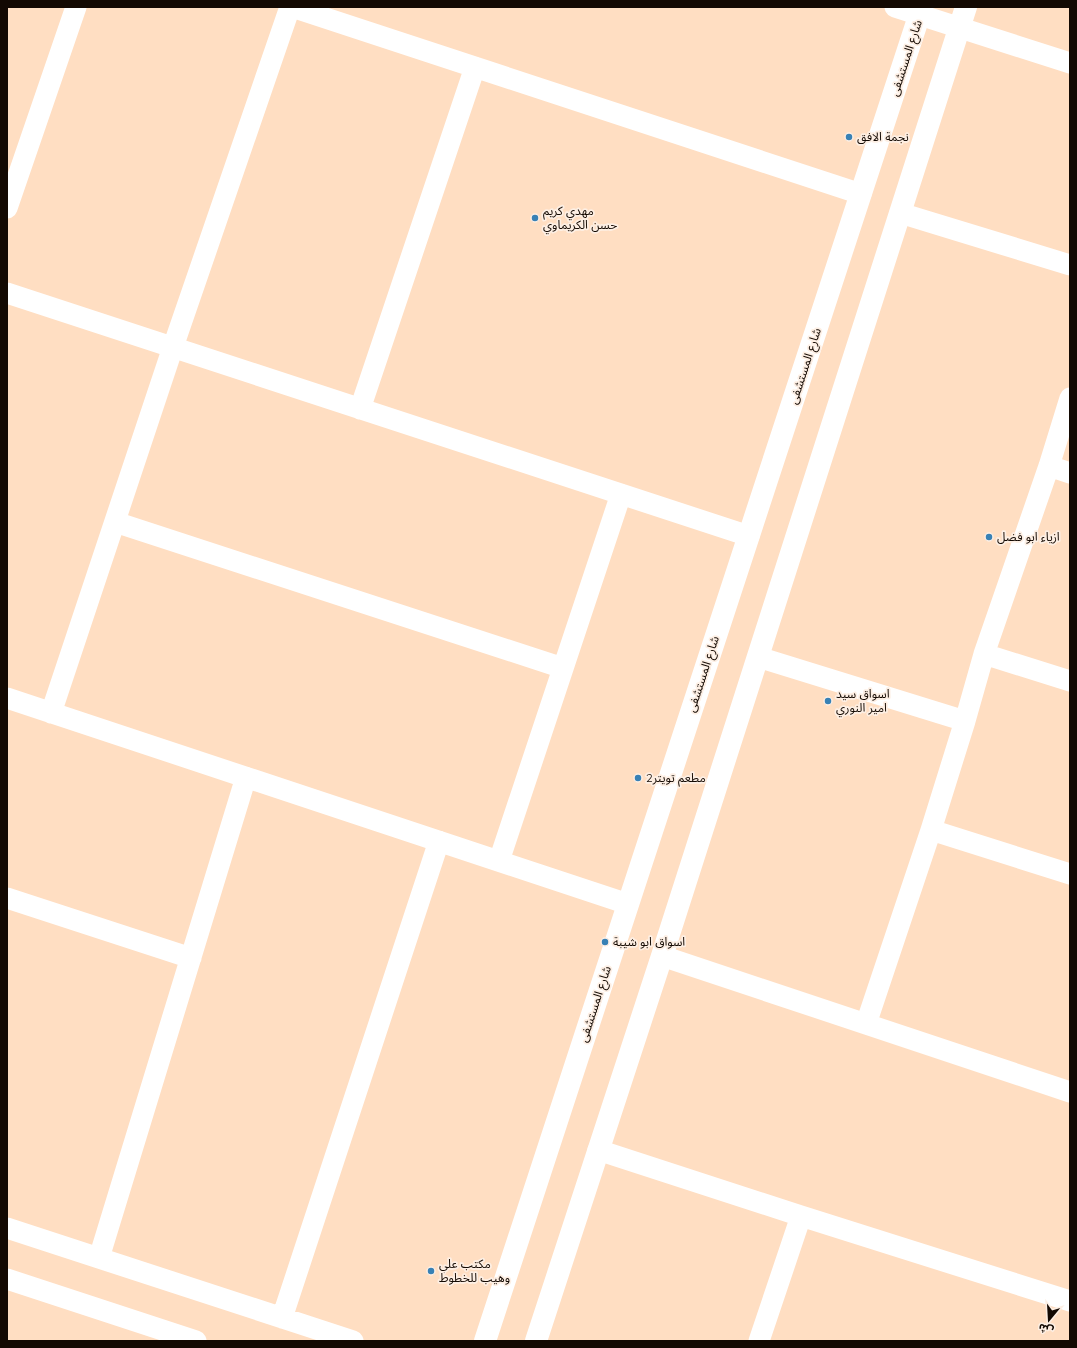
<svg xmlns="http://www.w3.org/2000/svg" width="1077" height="1348" font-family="Quicksand,'Noto Sans Arabic',sans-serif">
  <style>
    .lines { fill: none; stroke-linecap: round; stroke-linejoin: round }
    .street { stroke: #fff; stroke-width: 21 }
    .secondary { stroke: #fff; stroke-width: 22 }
    .poi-dot { fill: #3881b5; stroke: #fdefe4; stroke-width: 1.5 }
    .labels { text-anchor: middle; stroke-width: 3.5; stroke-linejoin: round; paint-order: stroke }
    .street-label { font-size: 12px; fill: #130902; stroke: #fdefe4 }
    .poi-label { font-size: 12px; fill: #130902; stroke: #fdefe4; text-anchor: start }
  </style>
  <rect width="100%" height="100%" fill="#ffdec2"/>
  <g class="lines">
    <path class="street" d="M292 7 861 194
      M895 7 1070 63
      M7 208 76 7
      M900 213 1070 265
      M7 293 749 536
      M360 409 475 67
      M1049 466 1070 473
      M115 522 563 668
      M984 654 1070 681
      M758 657 965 721
      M7 698 628 904
      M51 713 173 347 290 7
      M931 830 1070 874
      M499 861 621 494
      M7 898 191 958
      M662 956 1070 1092
      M866 1024 931 830 965 721 984 654 1049 466 1070 398
      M598 1150 801 1216 1070 1301
      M7 1228 353 1341
      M99 1258 246 777
      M7 1279 196 1341
      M282 1318 439 841
      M759 1341 801 1216"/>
    <path class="secondary" d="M485 1341 922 7
      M536 1341 662 956 966 7"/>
  </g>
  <g class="poi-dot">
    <circle cx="849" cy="137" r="4"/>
    <circle cx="535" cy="218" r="4"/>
    <circle cx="989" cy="537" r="4"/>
    <circle cx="828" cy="701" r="4"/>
    <circle cx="638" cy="778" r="4"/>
    <circle cx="605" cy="942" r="4"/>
    <circle cx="431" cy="1271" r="4"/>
  </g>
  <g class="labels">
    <g class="street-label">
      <text transform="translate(906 58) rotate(-72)" y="4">شارع المستشفى</text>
      <text transform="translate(805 366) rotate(-72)" y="4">شارع المستشفى</text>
      <text transform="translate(703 674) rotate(-72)" y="4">شارع المستشفى</text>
      <text transform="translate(595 1004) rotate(-72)" y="4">شارع المستشفى</text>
    </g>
    <g class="poi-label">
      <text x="857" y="141">نجمة الافق</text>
      <text x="543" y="215">مهدي كريم<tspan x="543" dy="14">حسن الكريماوي</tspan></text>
      <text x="997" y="541">ازياء ابو فضل</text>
      <text x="836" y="698">اسواق سيد<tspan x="836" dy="14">امير النوري</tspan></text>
      <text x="646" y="782">مطعم تويتر2</text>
      <text x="613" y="946">اسواق ابو شيبة</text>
      <text x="439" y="1268">مكتب علي<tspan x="439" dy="14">وهيب للخطوط</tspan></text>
    </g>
  </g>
  <rect width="1077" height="1348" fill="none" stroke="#130902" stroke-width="16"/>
  <g transform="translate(1049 1320) rotate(198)" stroke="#fdefe4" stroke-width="3" paint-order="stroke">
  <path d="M0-3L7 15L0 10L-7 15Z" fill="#130902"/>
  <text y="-6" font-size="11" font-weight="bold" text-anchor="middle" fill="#130902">ش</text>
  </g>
</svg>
